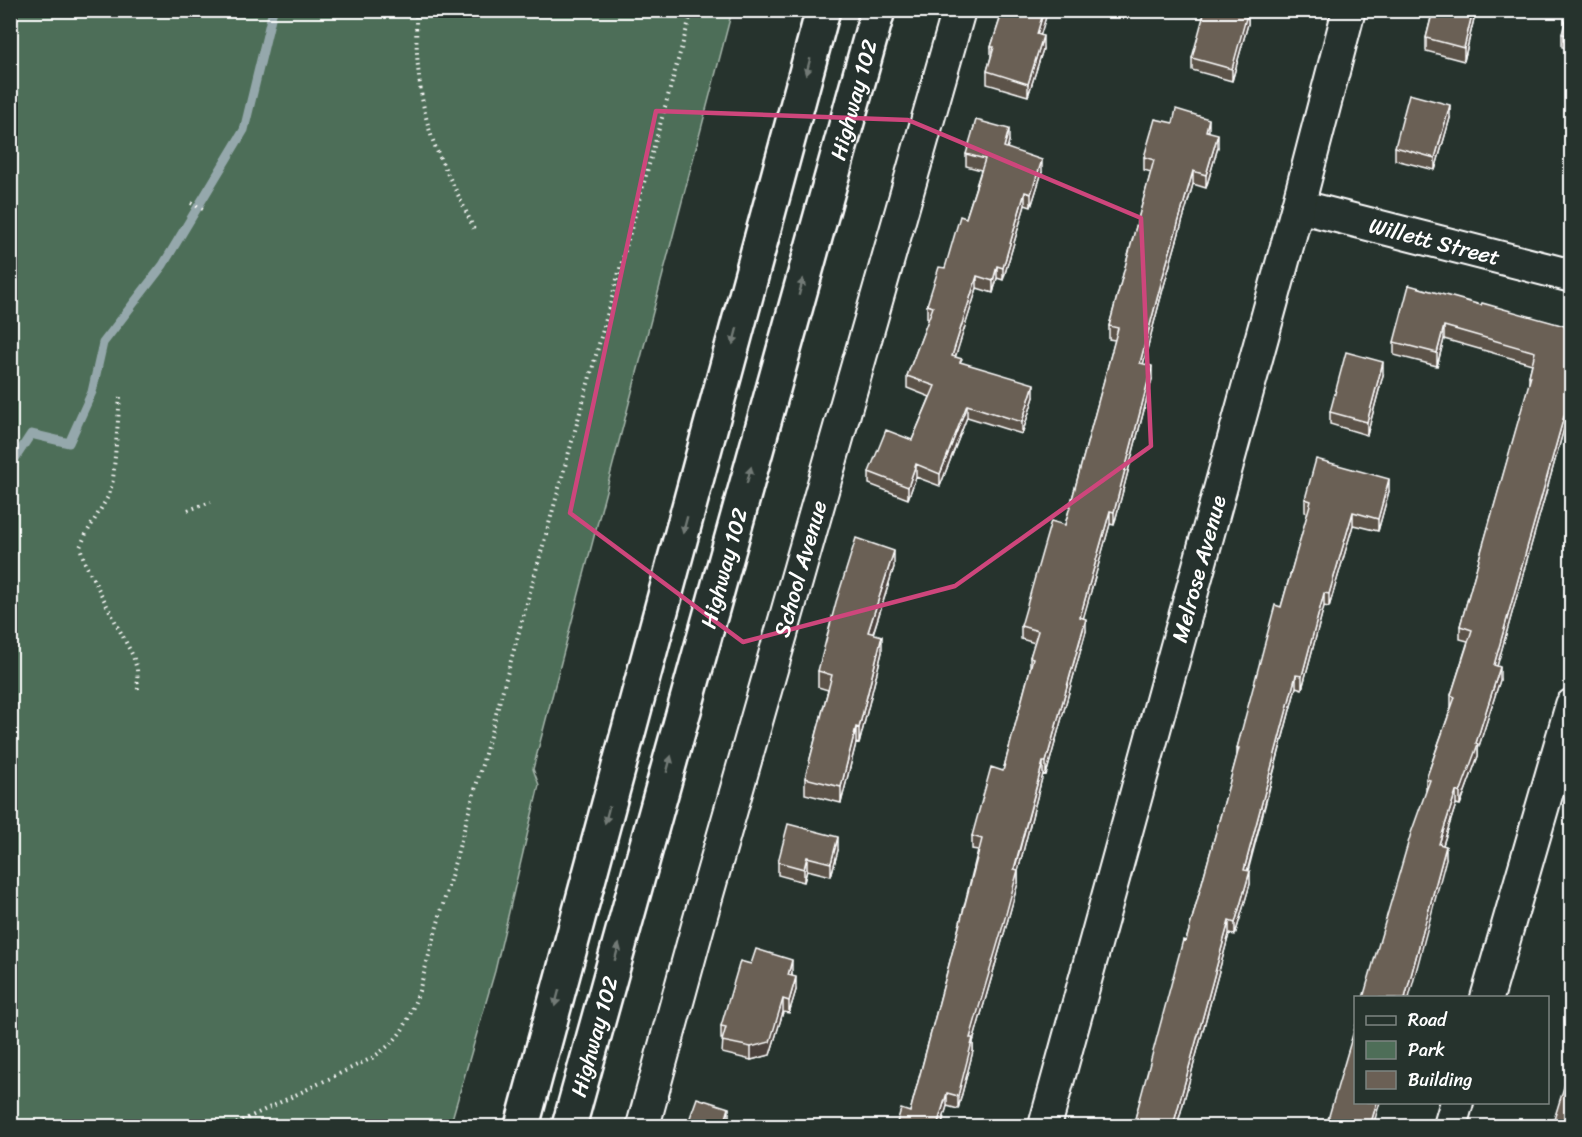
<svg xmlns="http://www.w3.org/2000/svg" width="1582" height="1137" font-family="Sriracha,sans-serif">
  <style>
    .green { fill: #4e6e58; stroke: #a6b6ac; stroke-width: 1.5 }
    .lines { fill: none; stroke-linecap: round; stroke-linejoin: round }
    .stream { stroke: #95a8ac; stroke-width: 9 }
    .minor-casing { stroke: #fff; stroke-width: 36 }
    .motorway-casing { stroke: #fff; stroke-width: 38 }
    .path { stroke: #fff; stroke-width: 4; stroke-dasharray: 1.5 4.5; stroke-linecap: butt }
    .minor { stroke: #26332d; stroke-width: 32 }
    .motorway { stroke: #26332d; stroke-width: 33 }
    .wall { fill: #5c5349; stroke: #fff; stroke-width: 1.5 }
    .shaded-wall { fill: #4b433c; stroke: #fff; stroke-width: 1.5 }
    .building { fill: #6b6055; stroke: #fff; stroke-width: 1.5 }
    .oneway { fill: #727a76 }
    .marked { fill: none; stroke: #ce467c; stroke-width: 4.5; stroke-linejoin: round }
    .labels { text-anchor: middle; stroke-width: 4.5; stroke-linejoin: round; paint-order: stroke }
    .street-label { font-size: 22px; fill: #fff; stroke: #26332d }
  </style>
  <rect width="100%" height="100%" fill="#26332d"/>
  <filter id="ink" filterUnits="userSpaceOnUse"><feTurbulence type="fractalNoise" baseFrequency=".0167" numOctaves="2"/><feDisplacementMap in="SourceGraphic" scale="12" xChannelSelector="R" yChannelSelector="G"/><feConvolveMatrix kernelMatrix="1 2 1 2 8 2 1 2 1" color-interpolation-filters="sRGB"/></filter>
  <g filter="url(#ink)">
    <path class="green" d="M10 11H732L533 769 539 785 495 971 450 1126H11Z"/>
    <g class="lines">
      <path class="stream" d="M10 466 31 434 69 443 92 392 103 343 163 265 244 130 273 10"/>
      <g class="minor-casing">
        <g id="minor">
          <path id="s1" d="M1298 206 1572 276"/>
          <path d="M1487 998 1572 705"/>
          <path id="s2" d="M643 1126 699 922 959 10"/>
          <path id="s3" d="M1045 1126 1298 206 1349 10"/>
          <path d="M1450 1126 1457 1102"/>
        </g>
      </g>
      <g class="motorway-casing">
        <g id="motorway">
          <path d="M522 1126 823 10"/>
          <path id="s4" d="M569 1126 878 10"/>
        </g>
      </g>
      <path class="path" d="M416 10C416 54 418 96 432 138 443 169 462 199 474 230
        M191 203 205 210
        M120 397 113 480 109 495 86 534 80 547 85 563 133 656 137 669 138 690
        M188 510 211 502
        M231 1126 372 1058C403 1037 406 1026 419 991L692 10"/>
      <use href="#minor" class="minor"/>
      <use href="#motorway" class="motorway"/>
    </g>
    <path class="wall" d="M1003 10H1048L1040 35 1043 49 1028 96 987 84V71L991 57V47Z
      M1433 10H1476L1464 61 1426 51V38Z
      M1572 10V49L1562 47V34Z
      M1248 15V24L1232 81 1192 70V58Z
      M1450 118 1435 170 1395 160V147Z
      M1173 123 1209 132 1218 147 1206 188 1193 184 1163 289 1143 364 1152 379 1114 525 1110 524 1083 618 1086 631 1046 775 1043 774 1018 871V883L1002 941 973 1042V1051L958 1109 947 1106 941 1126H896L910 1112 960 923 978 850 972 849V836L1003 771 1030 669V657L1035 643 1021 639V626L1065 525 1115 340 1109 339V326L1151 172 1144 170V157Z
      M1009 141 1007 148 1042 172 1031 207 1025 205 1003 280 997 278 993 293 977 288 955 357 962 363 1034 397 1022 434 967 417 940 486 916 477 908 499 869 484V472L912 440 930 397 907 388V376L929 318H927V305L945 268 966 218 981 170 966 166V154Z
      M1572 153V178L1568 177V164Z
      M1481 305 1572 328V400L1497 666 1500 680 1478 749V756L1460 805 1456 804 1443 845 1446 859 1426 791V779L1451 708V695L1468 641 1460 639V626L1529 385V376L1532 364 1444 339 1437 366 1394 355V342Z
      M1383 375 1367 435 1330 424V412Z
      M1389 491 1378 531 1353 525 1329 607 1324 606 1302 689 1296 687 1248 871 1250 884 1235 935 1229 934 1177 1126H1133L1186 941 1237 756V748L1281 607 1308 513 1305 512V499Z
      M894 567 873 634 882 652 859 744 856 743 841 803 805 794V778L828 690 818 687V671Z
      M838 850 831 876 807 870 804 882 778 875V862Z
      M751 964 792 973V975L796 990 789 1013 783 1012 770 1055 751 1060 722 1053 723 1039H721V1026Z"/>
    <path class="shaded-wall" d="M1044 10H1048L1037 47V34Z
      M1249 10 1248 15V24L1232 81V69L1246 11Z
      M1473 10H1476L1464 61V48Z
      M1043 36V49L1028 96V84Z
      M1450 105V118L1435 170V158Z
      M1209 119V131H1206Z
      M1009 129V141L1004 160V147Z
      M1218 134V147L1206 188V175Z
      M1042 160V172L1031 207V194Z
      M1193 171V184L1163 289 1140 376V363L1163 276Z
      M1025 192V205L1003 280V268Z
      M997 266V278L993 293V281Z
      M977 276V288L952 368V356Z
      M1444 326V339L1437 366V353Z
      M1383 362V375L1367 435V422Z
      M1152 366V379L1114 525V512Z
      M1034 384V397L1022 434V422Z
      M1572 388V400L1494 677V665Z
      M967 405V417L940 486V474Z
      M916 464V477L908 499V487Z
      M1389 479V491L1378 531V519Z
      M1110 511V524L1080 630V617Z
      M1353 512V525L1329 607V594Z
      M894 551V567L868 649V632Z
      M1324 593V606L1302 689V676Z
      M1086 619V631L1046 775V762Z
      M882 636V652L859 744V728Z
      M1500 667V680L1478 749V756L1460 805V793L1476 743Z
      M1296 675V687L1244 883V870Z
      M856 727V743L841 803V787Z
      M1043 762V774L1018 871V883L1002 941 973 1042V1051L958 1109V1096L970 1038Z
      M1456 791V804L1439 857V844Z
      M838 837V850L831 876V863Z
      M1446 846V859L1409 998H1405Z
      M807 857V870L804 882V869Z
      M1250 871V884L1235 935V923Z
      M1229 921V934L1177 1126H1173Z
      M792 960V973L788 987V975Z
      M796 977V990L789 1013V1001Z
      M783 999V1012L770 1055 751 1060V1047Z
      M947 1093V1106L941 1126H937Z
      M1377 1102H1380L1373 1126H1370Z
      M729 1108V1121L726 1118Z"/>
    <path class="building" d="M1003 10H1044L1037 34 1043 36 1028 84 987 71 994 47H991Z
      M1205 10H1246L1248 11 1232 69 1192 58Z
      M1433 10H1473L1464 48 1426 38Z
      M1568 10H1572V36L1562 34Z
      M1409 94 1450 105 1435 158 1395 147Z
      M1176 109 1209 119 1206 131 1218 134 1206 175 1193 171 1163 276 1140 363 1152 366 1114 512 1110 511 1080 617 1086 619 1081 636 1046 762H1043L1014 869 1018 870 1002 929 970 1038H973L958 1096 947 1093 937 1126H896L901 1109 910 1112 960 923 982 839 972 836 991 767 1003 771 1033 658 1030 657 1038 631 1021 626 1051 521 1065 525 1118 328 1109 326 1154 160 1144 157 1155 119 1173 123Z
      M976 120 1009 129 1004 147 1042 160 1031 194 1025 192 1003 268 997 266 993 281 977 276 952 356 962 359 960 362 1034 384 1022 422 967 405 940 474 916 464 908 487 869 472 886 430 912 440 935 386 907 376 933 307 927 305 939 267 945 268 960 216 966 218 985 159 966 154Z
      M1572 153V165L1568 164Z
      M1409 285 1481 305 1482 303 1572 328V388L1494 665 1500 667 1476 743 1478 744 1460 793 1456 791 1439 844 1446 846 1405 998H1363L1411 833 1430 780 1426 779 1455 697 1451 695 1472 630 1460 626 1531 376H1529L1535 352 1444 326 1437 353 1394 342Z
      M1346 352 1383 362 1367 422 1330 412Z
      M1316 459 1389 479 1378 519 1353 512 1329 594 1324 593 1302 676 1296 675 1244 870 1250 871 1235 923 1229 921 1173 1126H1133L1183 940 1186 941 1239 748H1237L1275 605 1281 607 1311 501 1305 499Z
      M856 538 894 551 868 632 882 636 859 728 856 727 841 787 805 778 832 675 818 671 836 602Z
      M788 824 838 837 831 863 807 857 804 869 778 862Z
      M756 949 792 960 788 975 796 977 789 1001 783 999 770 1042 751 1047 722 1041 726 1027 721 1026 740 961 751 964Z
      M1356 1024V1102H1377L1370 1126H1326Z
      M1572 1061V1126H1552Z
      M697 1098 729 1108 726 1118 739 1122 737 1126H687Z"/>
    <defs><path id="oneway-solid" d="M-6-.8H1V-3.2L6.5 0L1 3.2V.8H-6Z" transform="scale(1.5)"/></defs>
    <g class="oneway">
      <use href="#oneway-solid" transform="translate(808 67) rotate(105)"/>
      <use href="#oneway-solid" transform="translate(801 287) rotate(-75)"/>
      <use href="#oneway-solid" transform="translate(735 336) rotate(105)"/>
      <use href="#oneway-solid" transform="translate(749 475) rotate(-75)"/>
      <use href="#oneway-solid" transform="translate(685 525) rotate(105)"/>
      <use href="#oneway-solid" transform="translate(669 764) rotate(-75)"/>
      <use href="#oneway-solid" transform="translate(607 815) rotate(105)"/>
      <use href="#oneway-solid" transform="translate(617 952) rotate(-75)"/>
      <use href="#oneway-solid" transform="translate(557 998) rotate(105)"/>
    </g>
  </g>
  <path class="marked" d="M656 111 908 120 1141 218 1151 446 955 586 743 642 570 513Z"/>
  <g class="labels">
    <g class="street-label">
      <text dy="8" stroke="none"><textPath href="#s4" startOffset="1065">Highway 102</textPath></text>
      <text dy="8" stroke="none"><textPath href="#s1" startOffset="141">Willett Street</textPath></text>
      <text dy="8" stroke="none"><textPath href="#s2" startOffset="579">School Avenue</textPath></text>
      <text dy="8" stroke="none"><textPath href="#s4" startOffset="579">Highway 102</textPath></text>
      <text dy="8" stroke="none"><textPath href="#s3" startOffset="578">Melrose Avenue</textPath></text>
      <text dy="8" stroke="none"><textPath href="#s4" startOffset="93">Highway 102</textPath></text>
    </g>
  </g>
  <rect width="1582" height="1137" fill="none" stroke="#26332d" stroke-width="36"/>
  <rect x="18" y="18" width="1546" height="1101" fill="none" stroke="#fff" stroke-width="2" filter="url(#ink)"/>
  <rect x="1354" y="996" width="195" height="108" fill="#26332d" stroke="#7d8581" stroke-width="1.5"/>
  <rect x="1366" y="1016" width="30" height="9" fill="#26332d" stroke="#7d8581" stroke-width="1.5"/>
  <text x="1408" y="1026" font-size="18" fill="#ffffff">Road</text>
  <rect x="1366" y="1041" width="30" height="18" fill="#4e6e58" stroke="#7d8581" stroke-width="1.5"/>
  <text x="1408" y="1056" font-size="18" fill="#ffffff">Park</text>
  <rect x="1366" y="1071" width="30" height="18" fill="#6b6055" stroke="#7d8581" stroke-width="1.5"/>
  <text x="1408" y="1086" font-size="18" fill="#ffffff">Building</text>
</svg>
